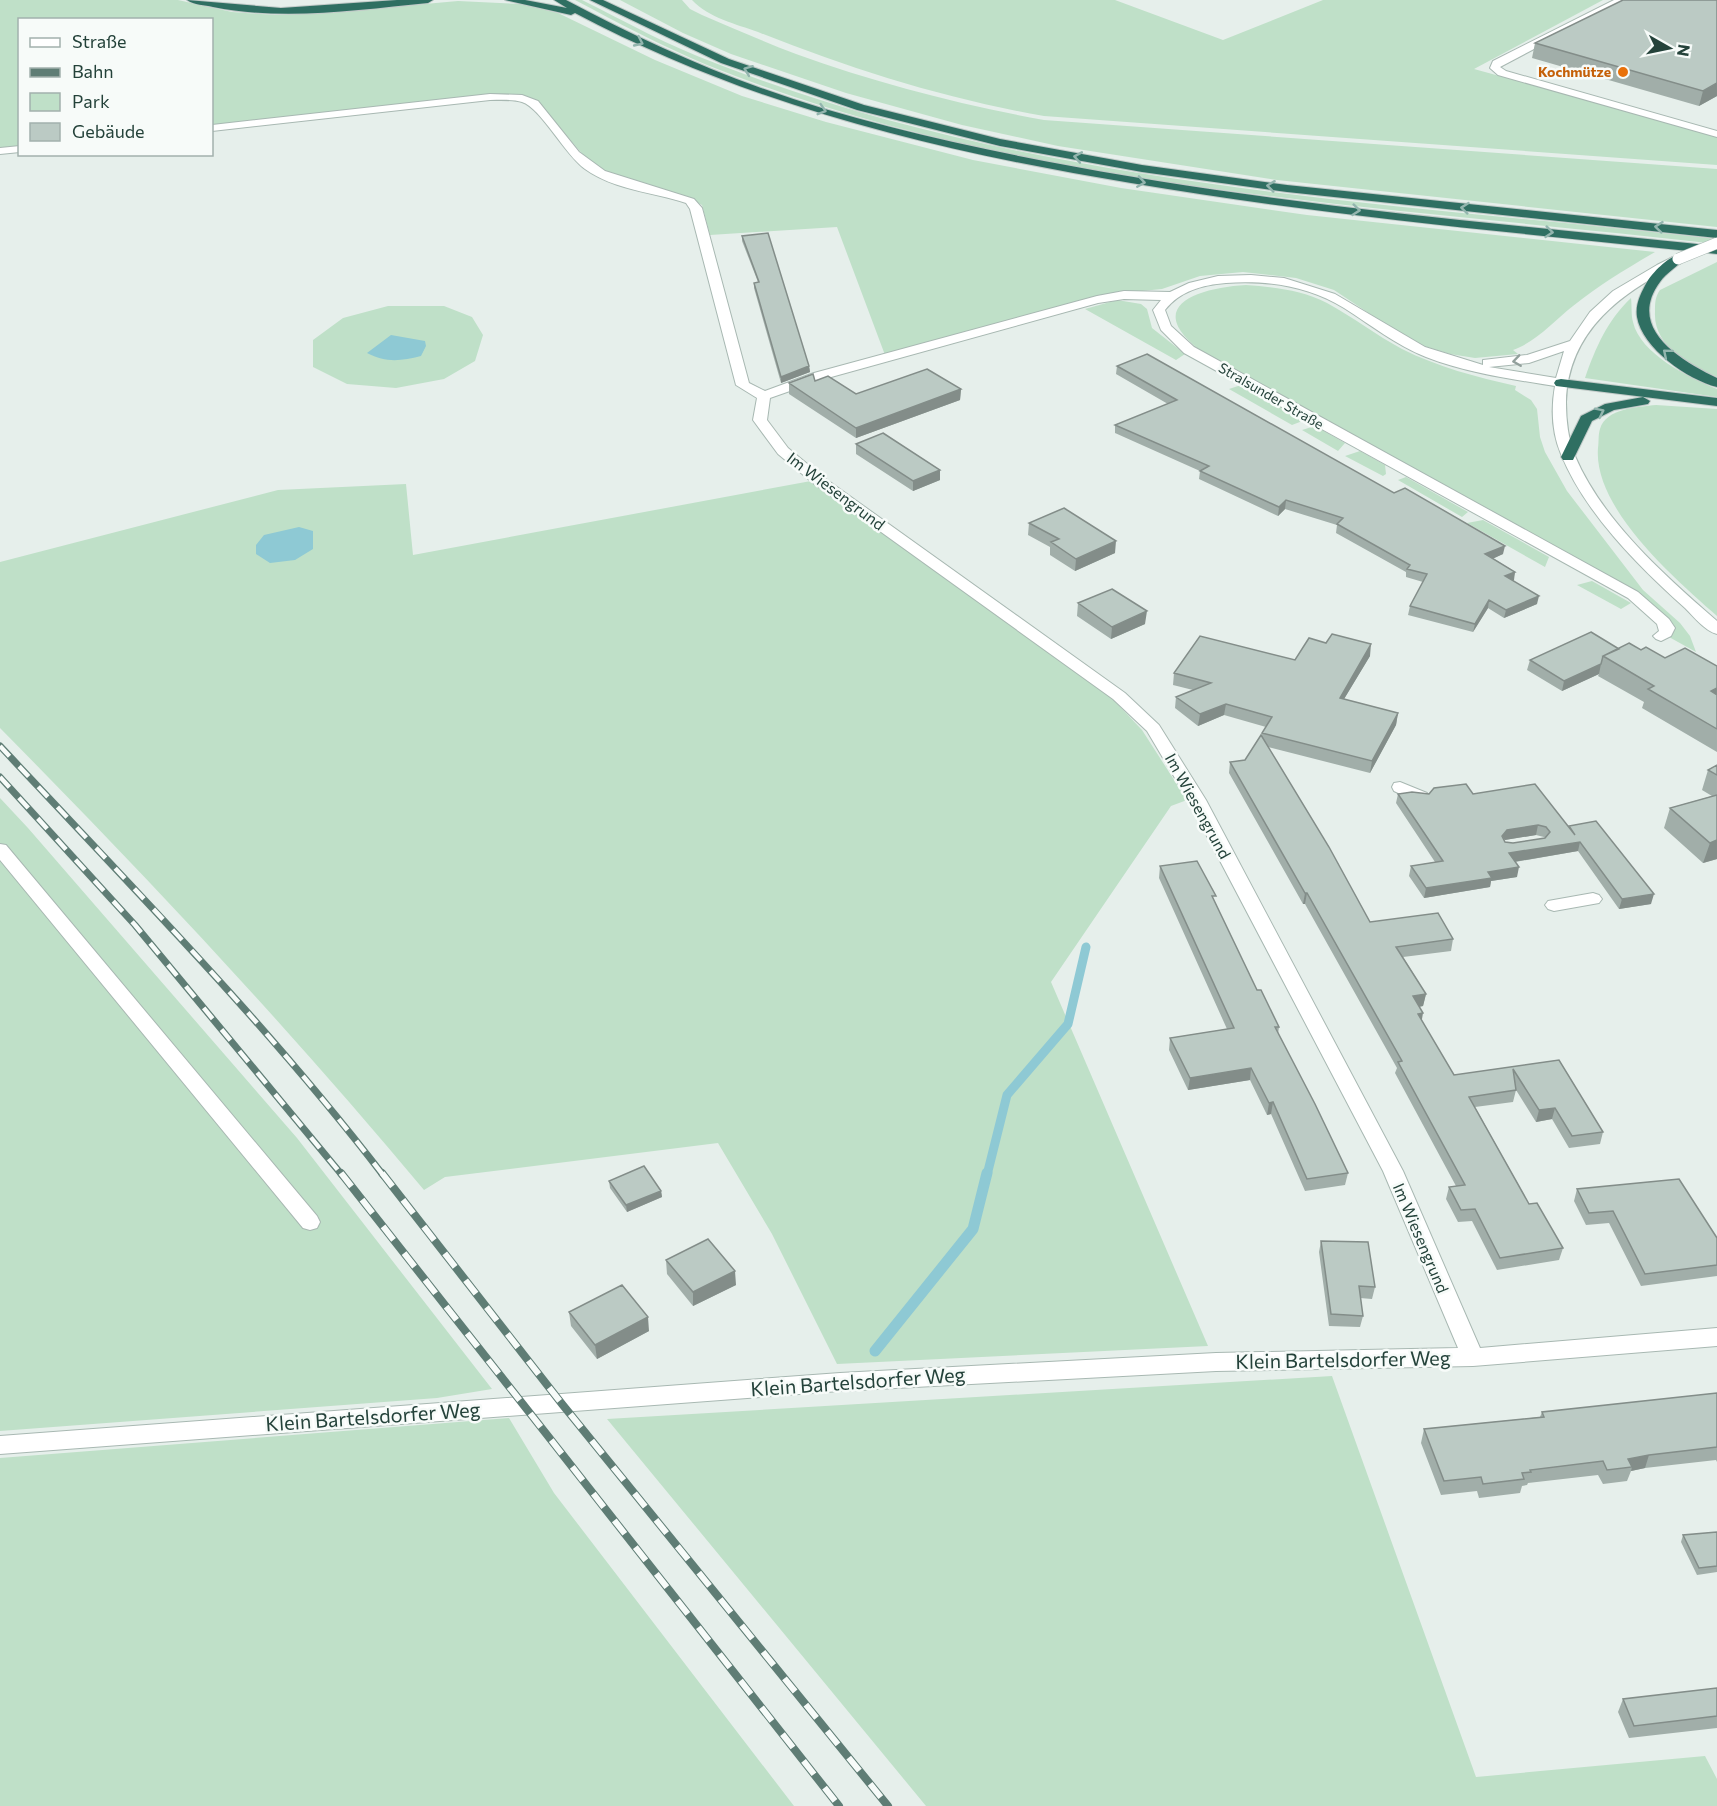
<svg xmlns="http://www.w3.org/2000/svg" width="1717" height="1806" font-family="Commissioner,sans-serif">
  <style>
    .green { fill: #bfe0c8 }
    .water { fill: #8ec9d4 }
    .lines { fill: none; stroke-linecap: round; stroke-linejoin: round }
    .stream-far1 { stroke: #8ec9d4; stroke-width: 9 }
    .stream { stroke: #8ec9d4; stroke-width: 11 }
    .minor-casing { stroke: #a8b8b2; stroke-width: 2 }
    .highway-casing { stroke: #c2cac8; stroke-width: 2 }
    .minor { fill: #fff; fill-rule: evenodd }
    .highway { fill: #2f6f62; fill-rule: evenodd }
    .rail-far1-casing { stroke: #5f7d75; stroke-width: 7 }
    .rail-casing { stroke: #5f7d75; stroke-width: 8 }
    .rail-far1 { stroke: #f7fbf9; stroke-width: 4.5; stroke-dasharray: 14; stroke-linecap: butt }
    .rail { stroke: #f7fbf9; stroke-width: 6; stroke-dasharray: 17; stroke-linecap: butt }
    .minor-bridge-casing { stroke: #a8b8b2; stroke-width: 12; stroke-linecap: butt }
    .minor-bridge { stroke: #fff; stroke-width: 11 }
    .wall { fill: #a1aea9; fill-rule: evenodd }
    .shaded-wall { fill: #838d89 }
    .building { fill: #bbcac4; stroke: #838d89; stroke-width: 1.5; fill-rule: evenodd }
    .oneway { stroke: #93b5ae }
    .oneway2 { stroke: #92a09c }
    .food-dot { fill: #e8710a; stroke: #f7fbf9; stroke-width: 2 }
    .labels { text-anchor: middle; stroke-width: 5; stroke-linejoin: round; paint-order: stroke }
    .far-food-label { font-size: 14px; font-weight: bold; fill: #c56008; stroke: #f7fbf9; text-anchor: end }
    .far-street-label { font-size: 14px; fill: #24423a; stroke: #f7fbf9 }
    .street-label { font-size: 16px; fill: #24423a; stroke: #f7fbf9 }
    .near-street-label { font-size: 20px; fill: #24423a; stroke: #f7fbf9 }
  </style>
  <rect width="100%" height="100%" fill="#e6efeb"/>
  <path class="green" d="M0 0H178L232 12 275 15 325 13 458 1 521 4 558 13 655 60 742 96 826 122 973 160 1121 188 1307 215 1655 252C1626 269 1599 285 1573 306 1554 321 1536 342 1513 350L1518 354 1475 358 1450 354 1424 346 1391 328 1334 290 1296 278 1243 272 1200 276 1162 289 1101 295 885 355 837 227 710 235 702 205 684 196 623 181 590 163 539 103 523 95H489L212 126V20H20L19 147 0 149Z
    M575 0H582C626 22 669 46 715 63 1033 188 1381 201 1717 239V244C1382 205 1024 192 707 65 662 46 618 23 575 0Z
    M620 0H682L690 9 702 15C733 28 764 42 796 54 876 83 961 105 1044 120L1717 169V227L1277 180 1058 146 962 125 846 93 731 54 683 33Z
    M692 0H1115L1223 40 1323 0H1603L1474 69 1717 136V165L1044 116C946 99 850 69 758 32 736 24 709 18 692 0Z
    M1717 262V377C1690 365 1653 346 1655 312 1655 303 1655 297 1660 290Z
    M1246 285C1274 287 1302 290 1327 303 1353 317 1376 335 1402 349 1438 367 1476 377 1516 386L1515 390 1531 400 1537 409 1540 437 1545 452 1567 491 1643 590 1680 623 1690 636 1696 652 1669 637 1674 631V625L1670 620 1205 354C1140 307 1196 288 1246 285Z
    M1631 298C1632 306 1631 315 1633 322 1640 354 1690 378 1717 389V397L1585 378C1596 347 1607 321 1631 298Z
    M1117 300 1141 304 1147 309 1152 328 1185 354 1176 360 1085 309Z
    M388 306H444L472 317 483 335 475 361 444 379 396 388 347 384 313 367V340L343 318Z
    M1241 385 1305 420 1292 425 1229 389Z
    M1656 405 1717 409V616C1675 579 1593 508 1598 448 1599 442 1598 435 1600 429 1606 408 1638 407 1656 405Z
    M1315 426 1345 443 1338 451 1302 430Z
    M1360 451 1385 465 1386 474 1383 476 1345 456Z
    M1406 477 1468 512 1462 517 1398 480Z
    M811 481 1112 698 1142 730 1187 800 1171 806 1051 982 1208 1346 837 1364 772 1234 718 1143 445 1177 424 1190C290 1029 147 877 0 728V562L278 490 406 484 413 555Z
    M1483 520 1549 557 1545 567 1467 523Z
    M1592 581 1631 603 1621 609 1577 585Z
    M0 798 28 828 297 1138 492 1389 437 1398 0 1431Z
    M1332 1376 1476 1777 1705 1756 1717 1779V1806H926L607 1419Z
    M509 1418 554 1493 794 1806H0V1458Z"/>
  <path class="water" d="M391 335 425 341 426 346 421 356C401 361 386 363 367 353Z
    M299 527 313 531V549L295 560 270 563 256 554V545L264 535Z"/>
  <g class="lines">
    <path class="stream-far1" d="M987 1175 1007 1095 1068 1024 1086 947"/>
    <path class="stream" d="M875 1351 973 1229 987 1173"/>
    <g class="minor-casing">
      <path id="minor" d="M1614 0H1627L1500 67 1506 71 1717 131V137L1498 75 1490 68 1493 61Z
        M490 94 522 95 538 101 579 152 605 171 694 199 702 208 749 383 765 391 814 373 1097 296 1124 291 1170 292 1189 283 1218 276 1251 275 1284 278 1335 294 1425 347 1483 365V360L1527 355 1570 341 1590 312 1613 291 1657 265 1673 257H1681V263C1623 291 1568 330 1566 402 1566 420 1568 439 1575 456 1602 520 1665 576 1717 621V634C1705 631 1694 617 1685 608 1639 567 1584 512 1561 454 1552 433 1551 408 1555 386 1511 379 1467 373 1426 357 1396 345 1371 325 1344 308 1308 286 1267 280 1226 283 1202 285 1180 291 1165 310L1171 326 1194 347 1638 592 1669 619 1675 628 1671 636 1661 641 1656 639 1653 636 1659 631 1657 624 1628 598 1184 353 1161 330 1153 310 1161 300 1124 299 1098 303 824 379 770 398 767 420 788 448 823 477 1125 693 1159 725 1206 800 1403 1171 1480 1348 1717 1328V1346L1473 1366 1216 1371 840 1391 0 1454V1436L840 1373 1216 1353 1458 1348 1383 1171 1188 800 1147 731 1113 699 813 483 778 454 753 420 757 398 736 385 690 209 686 203C653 192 614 190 585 169 565 155 541 108 522 102 513 99 500 100 490 100L212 131V125ZM1564 351 1556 378 1489 367 1529 363Z
        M20 146V152L0 154V148Z
        M1400 782 1427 793 1430 797 1427 801H1415L1394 791 1392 787 1394 783Z
        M0 844 6 845 317 1216 320 1222 317 1228 310 1230 303 1228 0 860Z
        M1593 893 1599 895 1602 899 1599 903 1554 911 1548 909 1545 905 1548 901Z"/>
    </g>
    <g class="highway-casing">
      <path id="highway" d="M187 0 281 8 397 0H433L428 3C357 10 284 21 213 7 205 5 194 5 187 0Z
        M505 0H525L567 8 554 0H566C630 34 694 64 761 88 853 121 948 142 1044 161 1266 204 1492 223 1717 246V254C1521 233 1325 216 1131 183 937 151 751 106 575 13L571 15Z
        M590 0H603L729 59 864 105 1000 139 1142 165 1287 185 1717 230V238L1287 192 1142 172 1000 146 857 110 721 63Z
        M1678 255 1684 259C1677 267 1666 273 1660 282 1626 328 1680 360 1717 378V387C1688 380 1642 348 1637 317 1635 304 1641 293 1647 282 1653 272 1667 258 1678 255Z
        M1561 379 1717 398V406L1556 386 1554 383 1556 380Z
        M1643 397 1650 401 1648 404 1614 410 1592 421 1573 460H1563L1561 457 1581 416 1605 404Z"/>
    </g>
    <use href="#minor" class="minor"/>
    <use href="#highway" class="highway"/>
    <g class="rail-far1-casing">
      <path id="rail-far1" d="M0 746C130 885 267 1024 383 1175
        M0 777 135 925 342 1175"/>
    </g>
    <g class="rail-casing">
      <path id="rail" d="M341 1173 839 1806
        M382 1173 562 1404 888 1806"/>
    </g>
    <use href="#rail-far1" class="rail-far1"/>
    <use href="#rail" class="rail"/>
    <g class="minor-bridge-casing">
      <path id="minor-bridge" d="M1678 259 1717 243"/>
    </g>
    <use href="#minor-bridge" class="minor-bridge"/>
  </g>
  <path class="wall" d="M1623 0 1717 96 1699 106 1532 58 1535 43Z
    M742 236 809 366 810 372 781 383 754 288V283L758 282 742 241Z
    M1117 366 1503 554 1493 558 1515 572 1513 580 1537 604 1504 618 1488 608 1473 632 1408 615 1410 606 1423 582 1406 577V572L1336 533 1337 525 1285 509 1278 516 1199 479 1200 471 1115 433V425L1168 404 1116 374Z
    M815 381 856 394 961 389 960 400 856 438 789 394V383Z
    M856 444 940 470V480L913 491 856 454Z
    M1029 523 1115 553 1075 571 1050 555V547L1028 535Z
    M1078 603 1145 624 1111 639 1077 616Z
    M1326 643 1370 656 1344 699 1398 713 1396 725 1370 773 1268 747 1370 922 1453 939 1451 951 1403 957 1426 994 1423 1006 1419 1007 1422 1021 1454 1075 1559 1060 1603 1132 1600 1144 1569 1148 1552 1119 1536 1122 1516 1090 1513 1102 1475 1107 1529 1204 1563 1248 1559 1260 1497 1270 1472 1221 1458 1222 1446 1199 1449 1187 1456 1186 1395 1073 1397 1068 1305 904H1303L1229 773 1230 762 1245 760 1261 736 1262 733 1266 727 1224 715 1198 726 1175 708 1176 697 1193 690 1173 685 1174 673 1295 660Z
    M1619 649 1641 650 1665 658 1717 666V752L1642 708 1644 702 1598 676 1599 674 1562 691 1527 670 1530 660Z
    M1717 765V859L1703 863 1664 828 1670 808 1712 796 1702 790 1708 770Z
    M1398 794H1473L1568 826 1651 904 1619 909 1578 851 1515 862 1517 877 1491 881 1490 887 1424 898 1409 876 1411 866 1435 862 1396 803ZM1536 835 1544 837 1545 838 1513 843 1505 842 1504 840Z
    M1160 866 1215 903 1257 990 1279 1027 1278 1034 1348 1173 1345 1185 1305 1191 1271 1114 1267 1115 1250 1080 1188 1090 1169 1050 1170 1038 1227 1029 1159 878Z
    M609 1181 661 1191 662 1197 627 1212 610 1188Z
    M1577 1189 1717 1238V1276L1641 1286 1609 1223 1586 1225 1574 1201Z
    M1321 1241 1375 1287 1372 1299 1360 1298 1363 1316 1360 1327 1329 1326 1319 1252Z
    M666 1260 736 1285 693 1306 667 1274Z
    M569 1312 649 1331 597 1359 571 1326Z
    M1717 1393V1462L1716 1460 1645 1468 1631 1471 1627 1481 1603 1484 1598 1475 1528 1483 1527 1485 1522 1486 1520 1493 1479 1498 1477 1491 1441 1495 1421 1443 1424 1429 1540 1417 1542 1412Z
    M1717 1532V1572L1697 1575 1681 1542 1683 1535Z
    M1717 1688V1728L1629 1738 1618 1712 1623 1699Z"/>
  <path class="shaded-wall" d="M1717 83V96L1699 106 1703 91Z
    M809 366 810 372 781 383V377Z
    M961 389 960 400 856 438V428Z
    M940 470V480L913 491V481Z
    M1286 500 1285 509 1278 516 1279 507Z
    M1116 541 1115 553 1075 571 1076 559Z
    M1505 546 1503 554 1484 563 1485 554Z
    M1515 572 1514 580 1504 585 1505 576Z
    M1539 596 1537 604 1504 618 1506 610Z
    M1489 600 1488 608 1473 632 1475 624Z
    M1147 611 1145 624 1111 639 1112 627Z
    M1371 644 1370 656 1338 709 1340 698Z
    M1601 664 1599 674 1562 691 1564 681Z
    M1717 688V704L1711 691Z
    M1226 704 1224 715 1198 726 1200 714Z
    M1398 713 1396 725 1370 773 1372 761Z
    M1538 825 1536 835 1505 840 1502 836 1507 830Z
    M1717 840V859L1703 863 1710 843Z
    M1580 842 1578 851 1507 863 1509 853Z
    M1519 867 1517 877 1491 881 1490 887 1424 898 1426 888 1488 872Z
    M1305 893H1307L1305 904H1303Z
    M1654 894 1651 904 1619 909 1622 899Z
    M1426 994 1423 1006 1411 1008 1413 996Z
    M1423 1013 1421 1025 1418 1014Z
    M1251 1068 1250 1080 1188 1090 1190 1078Z
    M1273 1102 1271 1114 1267 1115 1269 1103Z
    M1555 1108 1552 1119 1536 1122 1539 1110Z
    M661 1191 662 1197 627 1212 626 1205Z
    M735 1271 736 1285 693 1306V1292Z
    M648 1317 649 1331 597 1359 595 1345Z
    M1649 1455 1645 1468 1631 1471 1632 1467 1628 1459Z"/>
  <path class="building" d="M1623 0H1717V83L1703 91 1535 43Z
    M768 233 809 366 781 377 754 283 759 282 742 236Z
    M1147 354 1394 493 1405 488 1505 546 1485 554 1515 572 1505 576 1539 596 1506 610 1489 600 1475 624 1410 606 1427 574 1407 569 1410 565 1337 524 1343 518 1286 500 1279 507 1200 471 1209 466 1115 425 1177 400 1117 366Z
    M927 369 961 389 856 428 789 383 813 374 815 381 828 376 856 394Z
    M883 433 940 470 913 481 856 444Z
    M1064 508 1116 541 1076 559 1051 542 1059 539 1029 523Z
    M1112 589 1147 611 1112 627 1078 603Z
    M1591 632 1619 649 1603 656 1601 664 1564 681 1530 660Z
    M1332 634 1371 644 1340 698 1398 713 1372 761 1262 733 1272 717 1226 704 1200 714 1176 697 1211 683 1174 673 1200 636 1295 660 1309 638 1326 643Z
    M1629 643 1641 650 1646 647 1665 658 1685 648 1717 666V688L1711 691 1717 695V729L1648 689 1654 686 1603 656Z
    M1261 735 1329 847 1370 922 1438 913 1453 939 1396 947 1426 994 1413 996 1423 1013 1418 1014 1454 1075 1559 1060 1603 1132 1572 1136 1555 1108 1539 1110 1513 1069 1516 1090 1469 1097 1529 1204 1537 1203 1563 1248 1500 1258 1475 1209 1461 1210 1449 1187 1465 1185 1398 1062 1402 1061 1307 893H1305L1230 762 1245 760Z
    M1717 765V775L1708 770Z
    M1466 784 1473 794 1535 784 1575 835 1569 826 1596 821 1654 894 1622 899 1580 842 1509 853 1519 867 1488 872 1492 878 1426 888 1411 866 1443 861 1398 794 1412 792 1429 794 1434 788ZM1538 825 1546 827 1550 832 1545 838 1513 843 1505 842 1502 836 1507 830Z
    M1717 795V840L1710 843 1670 808Z
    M1197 861 1216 896H1212L1257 990H1261L1279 1027H1275L1315 1104 1348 1173 1307 1179 1273 1102 1269 1103 1251 1068 1190 1078 1170 1038 1234 1028 1160 866Z
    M644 1166 661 1191 626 1205 609 1181Z
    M1679 1179 1717 1238V1265L1645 1274 1613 1211 1589 1213 1577 1189Z
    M708 1239 735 1271 693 1292 666 1260Z
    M1321 1241 1368 1242 1375 1287 1359 1286 1363 1316 1331 1314Z
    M622 1285 648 1317 595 1345 569 1312Z
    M1717 1393V1447L1649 1455 1628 1459 1632 1467 1607 1470 1603 1461 1530 1470 1531 1472 1522 1473 1524 1479 1483 1484 1481 1477 1444 1481 1424 1429 1544 1417 1542 1412Z
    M1717 1532V1566L1699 1568 1683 1535Z
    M1717 1688V1716L1634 1726 1623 1699Z"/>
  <defs><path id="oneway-chevron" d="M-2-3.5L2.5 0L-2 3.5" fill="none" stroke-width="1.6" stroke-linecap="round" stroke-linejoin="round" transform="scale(1.5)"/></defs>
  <g class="oneway">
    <use href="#oneway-chevron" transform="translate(639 42) rotate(25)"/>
    <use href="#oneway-chevron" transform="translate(748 70) rotate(-159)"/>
    <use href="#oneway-chevron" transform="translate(822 110) rotate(17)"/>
    <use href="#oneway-chevron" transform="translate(1078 157) rotate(-170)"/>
    <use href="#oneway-chevron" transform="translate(1141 182) rotate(9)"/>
    <use href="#oneway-chevron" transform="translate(1271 186) rotate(-173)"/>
    <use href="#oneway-chevron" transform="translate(1465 208) rotate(-174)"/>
    <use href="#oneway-chevron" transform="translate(1356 210) rotate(6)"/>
    <use href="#oneway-chevron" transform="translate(1659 227) rotate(-174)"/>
    <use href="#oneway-chevron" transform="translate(1549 232) rotate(6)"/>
    <use href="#oneway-chevron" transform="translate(1667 353) rotate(-140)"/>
    <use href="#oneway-chevron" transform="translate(1600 412) rotate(-26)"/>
  </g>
  <use class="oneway2" href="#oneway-chevron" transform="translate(1517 361) rotate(172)"/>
  <circle class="food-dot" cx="1623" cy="72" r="6"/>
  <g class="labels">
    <g class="far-food-label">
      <text x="1611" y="77">Kochmütze</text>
    </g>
    <g class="far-street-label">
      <text transform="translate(1271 396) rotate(30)" y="5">Stralsunder Straße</text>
    </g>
    <g class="street-label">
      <text transform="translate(836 491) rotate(37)" y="6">Im Wiesengrund</text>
      <text transform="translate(1198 806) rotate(61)" y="6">Im Wiesengrund</text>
      <text transform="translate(1421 1238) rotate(67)" y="6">Im Wiesengrund</text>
    </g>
    <g class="near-street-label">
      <text transform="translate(1343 1360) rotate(-1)" y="7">Klein Bartelsdorfer Weg</text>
      <text transform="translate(858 1382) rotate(-4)" y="7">Klein Bartelsdorfer Weg</text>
      <text transform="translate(373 1417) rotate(-4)" y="7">Klein Bartelsdorfer Weg</text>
    </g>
  </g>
  <rect x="18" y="18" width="195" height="138" fill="#f7fbf9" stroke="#a3b1ad" stroke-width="1.5"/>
  <rect x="30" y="38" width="30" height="9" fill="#ffffff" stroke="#a3b1ad" stroke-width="1.5"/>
  <text x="72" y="48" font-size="18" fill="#24423a">Straße</text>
  <rect x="30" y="68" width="30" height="9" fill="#5f7d75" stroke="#a3b1ad" stroke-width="1.5"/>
  <text x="72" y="78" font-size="18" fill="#24423a">Bahn</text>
  <rect x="30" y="93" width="30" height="18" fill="#bfe0c8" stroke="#a3b1ad" stroke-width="1.5"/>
  <text x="72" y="108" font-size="18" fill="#24423a">Park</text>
  <rect x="30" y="123" width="30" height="18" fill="#bbcac4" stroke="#a3b1ad" stroke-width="1.5"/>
  <text x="72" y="138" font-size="18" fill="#24423a">Gebäude</text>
  <g transform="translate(1669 48) rotate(99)" stroke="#f7fbf9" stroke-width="4.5" paint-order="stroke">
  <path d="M0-4.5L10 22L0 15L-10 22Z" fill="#24423a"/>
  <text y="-9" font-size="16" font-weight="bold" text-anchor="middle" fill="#24423a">N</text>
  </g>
</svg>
